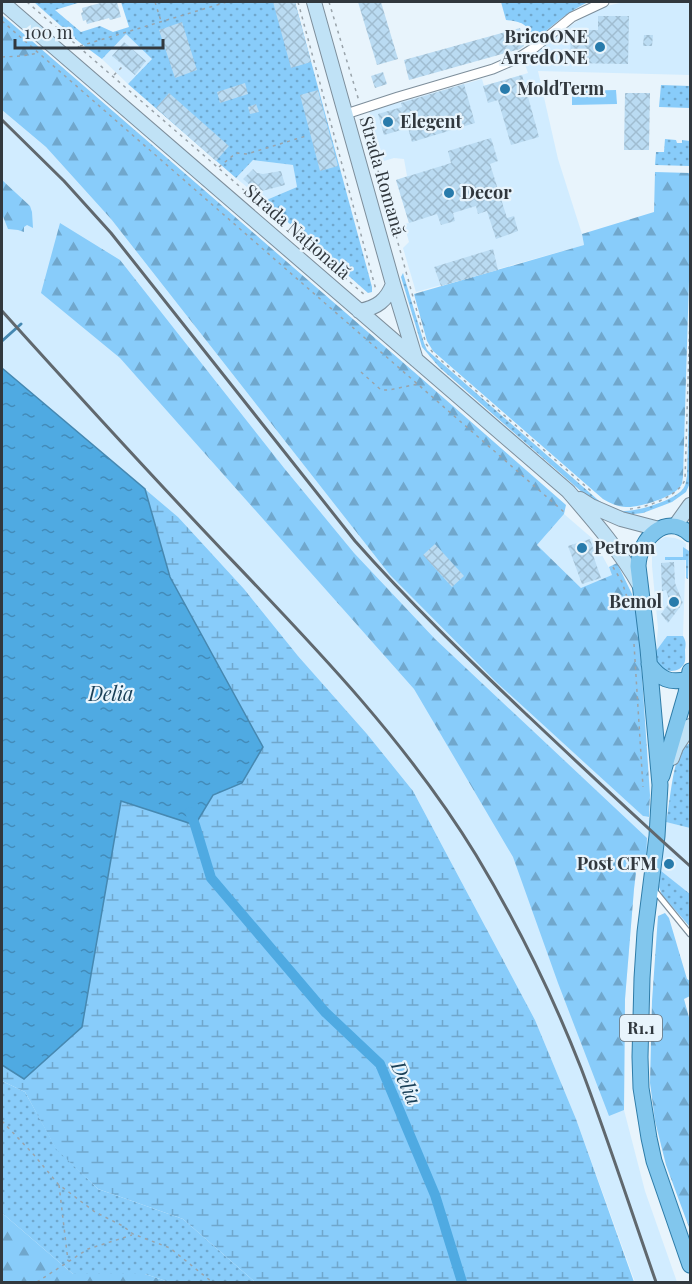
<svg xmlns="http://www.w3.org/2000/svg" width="692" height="1284" font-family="'Playfair Display',serif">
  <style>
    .built { fill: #d1ecff }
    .grass { fill: url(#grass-dots) }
    .forest { fill: url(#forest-firs) }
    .wetland { fill: url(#wetland-marsh) }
    .park { fill: #88ccfa }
    .water { fill: url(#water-ripples); stroke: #4688b1; stroke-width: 1.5 }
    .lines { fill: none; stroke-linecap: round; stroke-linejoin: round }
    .stream { stroke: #4688b1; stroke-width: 3 }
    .canal { stroke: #4faae2; stroke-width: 10 }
    .building { fill: url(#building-cross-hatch) }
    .lane-casing { stroke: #7d8e9b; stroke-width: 7 }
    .street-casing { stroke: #7d8e9b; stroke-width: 11 }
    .secondary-casing { stroke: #7d8e9b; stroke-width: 16 }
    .primary-casing { stroke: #2e7ca8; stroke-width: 17 }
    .path { stroke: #99a3aa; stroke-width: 1.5; stroke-dasharray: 3 4.5; stroke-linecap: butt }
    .lane { stroke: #fff; stroke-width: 4.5 }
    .street { stroke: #fff; stroke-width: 9 }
    .secondary { stroke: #c0e2f6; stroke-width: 14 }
    .primary { stroke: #81c6ed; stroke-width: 15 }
    .rail { stroke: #60686e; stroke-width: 3 }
    .poi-dot { fill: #287bab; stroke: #e8f4fc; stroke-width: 2 }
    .labels { text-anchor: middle; stroke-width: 4.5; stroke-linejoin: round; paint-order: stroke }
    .shield { fill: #e8f4fc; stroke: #687077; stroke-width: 1.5 }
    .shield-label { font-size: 16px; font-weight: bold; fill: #31383e }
    .poi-label { font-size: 18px; font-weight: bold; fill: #31383e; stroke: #e8f4fc; text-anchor: start }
    .street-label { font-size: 18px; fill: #31383e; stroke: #e8f4fc }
    .water-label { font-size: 20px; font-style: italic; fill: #1a4058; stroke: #e8f4fc }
  </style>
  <defs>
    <pattern id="grass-dots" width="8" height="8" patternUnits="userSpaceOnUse" patternTransform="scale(1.5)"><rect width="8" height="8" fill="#88ccfa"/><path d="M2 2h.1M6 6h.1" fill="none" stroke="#70a7cc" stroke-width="1.8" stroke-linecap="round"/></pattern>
    <pattern id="forest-firs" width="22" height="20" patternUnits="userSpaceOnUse" patternTransform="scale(1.5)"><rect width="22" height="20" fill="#88ccfa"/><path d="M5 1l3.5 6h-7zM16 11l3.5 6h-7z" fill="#70a7cc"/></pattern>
    <pattern id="wetland-marsh" width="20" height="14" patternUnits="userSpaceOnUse" patternTransform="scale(1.5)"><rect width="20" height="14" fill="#88ccfa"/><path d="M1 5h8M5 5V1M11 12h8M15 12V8" fill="none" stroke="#70a7cc"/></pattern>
    <pattern id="water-ripples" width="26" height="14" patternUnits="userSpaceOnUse" patternTransform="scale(1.5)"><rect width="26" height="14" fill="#4faae2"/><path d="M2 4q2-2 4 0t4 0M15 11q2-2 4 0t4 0" fill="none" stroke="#428bb9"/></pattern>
    <pattern id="building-cross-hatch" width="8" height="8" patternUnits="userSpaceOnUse" patternTransform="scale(1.5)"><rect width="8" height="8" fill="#badbf2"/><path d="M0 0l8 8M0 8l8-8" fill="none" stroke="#a0bdd1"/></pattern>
  </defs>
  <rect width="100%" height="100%" fill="#e8f4fc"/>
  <path class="built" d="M624 2H690V75L538 71 558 159 582 234 584 245 416 292 403 248 409 242 404 224 409 223 396 180 407 176 404 159 394 158 384 161 369 111 482 79 484 86 528 73 524 62 565 29 598 8Z
    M126 34 152 59 128 84 102 59Z
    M2 110 46 147 111 219 390 575 495 681 643 816 690 828V894L638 855 634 889 625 999 624 1110 645 1191 677 1282H635L576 1119 535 1020 413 791 367 734 298 656 178 517 2 368Z
    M253 160 293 165 297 187 264 201 236 178Z
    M564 514 593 539 613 575 582 589 537 545Z
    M665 537 675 538 683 541 686 544 683 636H667L656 651 658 628 652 566V550L658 541Z"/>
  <path class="grass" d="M34 2H81L55 10 81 32 100 26 113 32 129 27 121 2H295L372 287V292L368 293 264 201 297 187 293 165 253 160 236 178 128 84 152 59 126 34 102 59 79 42Z
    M501 2H588C569 11 551 26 535 41 527 24 524 22 506 20Z
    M661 85 690 86V108L659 107Z
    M665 139 676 140 677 143H682V140L690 141V166L655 165 656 152H664Z
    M403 273 424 343 427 350 598 500C605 505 615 510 624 511 639 511 672 501 682 490 686 486 686 481 687 476L690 375V483L686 492 672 502 643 513 625 515 591 500 439 367 422 347 401 277Z
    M683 547 689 551 688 579 686 578V560H665V557H683Z
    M667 636H683C686 641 686 644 685 650 685 655 686 660 684 664 679 673 665 673 659 665 656 661 656 656 656 651Z
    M690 743V828L666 822C670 803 672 765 682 749 685 745 687 745 690 743Z
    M661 871 690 894V927L662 895 659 887Z
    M2 1081 25 1092 56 1148 98 1189 183 1219 255 1282H169L145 1274H73L2 1213Z"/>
  <path class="forest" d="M2 15 421 378 566 505 564 514 537 545 581 588 612 575 609 567 617 563 632 594 638 617 650 795 649 817 643 816 495 681 390 575 111 219 46 147 2 110Z
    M655 172 690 173V247L683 477C682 482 683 483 680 487 673 497 639 508 626 507 618 507 610 503 603 499L433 351 427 341 414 294 584 245 582 234 654 212Z
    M2 180 30 206 32 212 33 228 27 225 24 227V232L18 230 8 229 2 214Z
    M60 223 120 260 284 468 354 553 435 639 647 838 646 860 638 855 634 889 625 999 624 1110 609 1116 558 983 513 857 414 689 120 358 41 293Z
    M665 913 669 918 687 979 690 981V996L684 999 690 1021V1230L666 1165 655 1121 650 1083 652 1001 658 916Z
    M2 1213 73 1274H145L169 1282H2Z"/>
  <path class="wetland" d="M2 368 178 517 244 589 298 656 367 734 413 791 535 1020 576 1119 634 1282H255L183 1219 98 1189 56 1149 25 1092 2 1081Z"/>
  <path class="park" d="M616 90 617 104 572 105V91Z"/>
  <path class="water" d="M2 368 145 489 170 577 263 747 242 783 213 795 195 825 121 801 82 1027 24 1079 2 1065Z"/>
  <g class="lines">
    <path class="stream" d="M2 341 21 324"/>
    <path class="canal" d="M190 812 195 825 211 878 325 1012 380 1064 435 1195 462 1282"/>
  </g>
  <path class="building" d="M104 2H117L121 17 110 20 109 18 87 24 86 20 83 21 81 13 83 12 82 8Z
    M273 2H295L311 62 291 68Z
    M358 2H381L398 59 377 65Z
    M598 16H629L628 64 570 63 571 30H598Z
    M182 22 197 70 175 78 159 30Z
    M520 28 524 46 520 49 409 80 404 60Z
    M644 35H653L652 46H643Z
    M124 42 146 61 135 75 112 56Z
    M383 72 387 84 375 88 371 76Z
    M522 75 539 137 511 145 498 100 488 103 483 86Z
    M245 83 248 94 220 103 217 92Z
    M464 84 475 123 412 142 408 128 384 135 378 114 402 107 401 103Z
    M318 90 338 166 320 171 300 95Z
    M169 93 229 146 216 161 156 108Z
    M625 93H650L649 150H624Z
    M256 104 259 112 250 114 248 107Z
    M491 138 498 161 490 164 507 218 514 216 518 231 496 239 487 211 478 214 476 206 453 213 455 221 441 225 437 214 409 223 396 180 451 163 448 151Z
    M253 169 257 173 263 174 281 171 285 185 258 192 243 179Z
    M493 249 498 270 441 286 434 267Z
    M590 539 594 551 592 552 601 578 582 584 568 546Z
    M435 544 464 576 452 587 423 555Z
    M674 562 675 583 683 603 668 623 661 614 670 602 666 590 662 591 661 563Z"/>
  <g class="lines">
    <g class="lane-casing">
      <path id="lane" d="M655 891 690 934"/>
    </g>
    <g class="street-casing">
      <path id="street" d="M346 114 398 97 493 69 518 58 534 48 572 17 604 2"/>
    </g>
    <g class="secondary-casing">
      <path id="secondary" d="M2 2 568 491C594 521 621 552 640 586
        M314 2 393 284 416 360
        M359 311C377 308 387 300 393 284
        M580 499 591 506 621 519 659 529
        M675 526 690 505
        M672 758 676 747 690 726"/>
    </g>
    <g class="primary-casing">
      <path id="primary" d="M690 534C666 512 639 539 638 566L648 649 660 785 657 836 645 932 642 978 640 1057 641 1088 649 1138 654 1161 690 1265
        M649 664C660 679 670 684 688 679
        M662 776 686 693 690 671"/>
    </g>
    <path class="path" d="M27 2 366 296
      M155 2 161 21
      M298 2 376 290
      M329 2 359 101
      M2 21 564 512
      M80 46 227 2
      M2 57 22 56 39 53
      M114 75 124 65
      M364 120 426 344 435 355 591 491
      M219 167 236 153 247 154 306 136
      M361 372 381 390H389L418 384
      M630 509C648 507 677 497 685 480L690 315
      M613 567 622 582 629 603
      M634 644 643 787
      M2 1121 34 1155 58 1184 95 1212 123 1226 133 1234 170 1248 212 1282
      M59 1185 68 1261
      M37 1282 88 1249 132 1235"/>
    <use href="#lane" class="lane"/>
    <use href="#street" class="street"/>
    <use href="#secondary" class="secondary"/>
    <use href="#primary" class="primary"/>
    <path class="rail" d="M2 120 64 181 111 233 355 541C409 602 467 658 526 714 580 765 635 817 690 866
      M2 311C75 392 149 473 224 552 315 647 407 742 476 855 517 923 552 994 581 1068 608 1139 631 1211 656 1282"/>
  </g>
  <g class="poi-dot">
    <circle cx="600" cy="47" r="6"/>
    <circle cx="505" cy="89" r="6"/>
    <circle cx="388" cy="122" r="6"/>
    <circle cx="449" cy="193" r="6"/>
    <circle cx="582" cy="548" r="6"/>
    <circle cx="674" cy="602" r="6"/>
    <circle cx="669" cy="864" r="6"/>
  </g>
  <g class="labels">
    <rect class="shield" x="620" y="1015" width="42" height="26" rx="4.5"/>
    <g class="shield-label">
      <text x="641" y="1034">R1.1</text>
    </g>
    <g class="poi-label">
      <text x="588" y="43" text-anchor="end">BricoONE<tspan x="588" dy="21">ArredONE</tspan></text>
      <text x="517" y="95">MoldTerm</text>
      <text x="400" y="128">Elegent</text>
      <text x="461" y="199">Decor</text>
      <text x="594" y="554">Petrom</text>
      <text x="662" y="608" text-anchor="end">Bemol</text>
      <text x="657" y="870" text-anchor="end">Post CFM</text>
    </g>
    <g class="street-label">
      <text transform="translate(382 176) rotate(74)" y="6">Strada Romană</text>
      <text transform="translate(297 232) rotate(41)" y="6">Strada Națională</text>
    </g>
    <g class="water-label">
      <text x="111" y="701">Delia</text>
      <text transform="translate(406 1083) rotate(66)" y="7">Delia</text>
    </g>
  </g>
  <rect width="692" height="1284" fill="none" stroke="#31383e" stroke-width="6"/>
  <path d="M15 39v9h148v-9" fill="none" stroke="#31383e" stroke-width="3"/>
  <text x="24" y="39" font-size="18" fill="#31383e" stroke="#e8f4fc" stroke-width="4.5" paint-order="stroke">100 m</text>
</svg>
